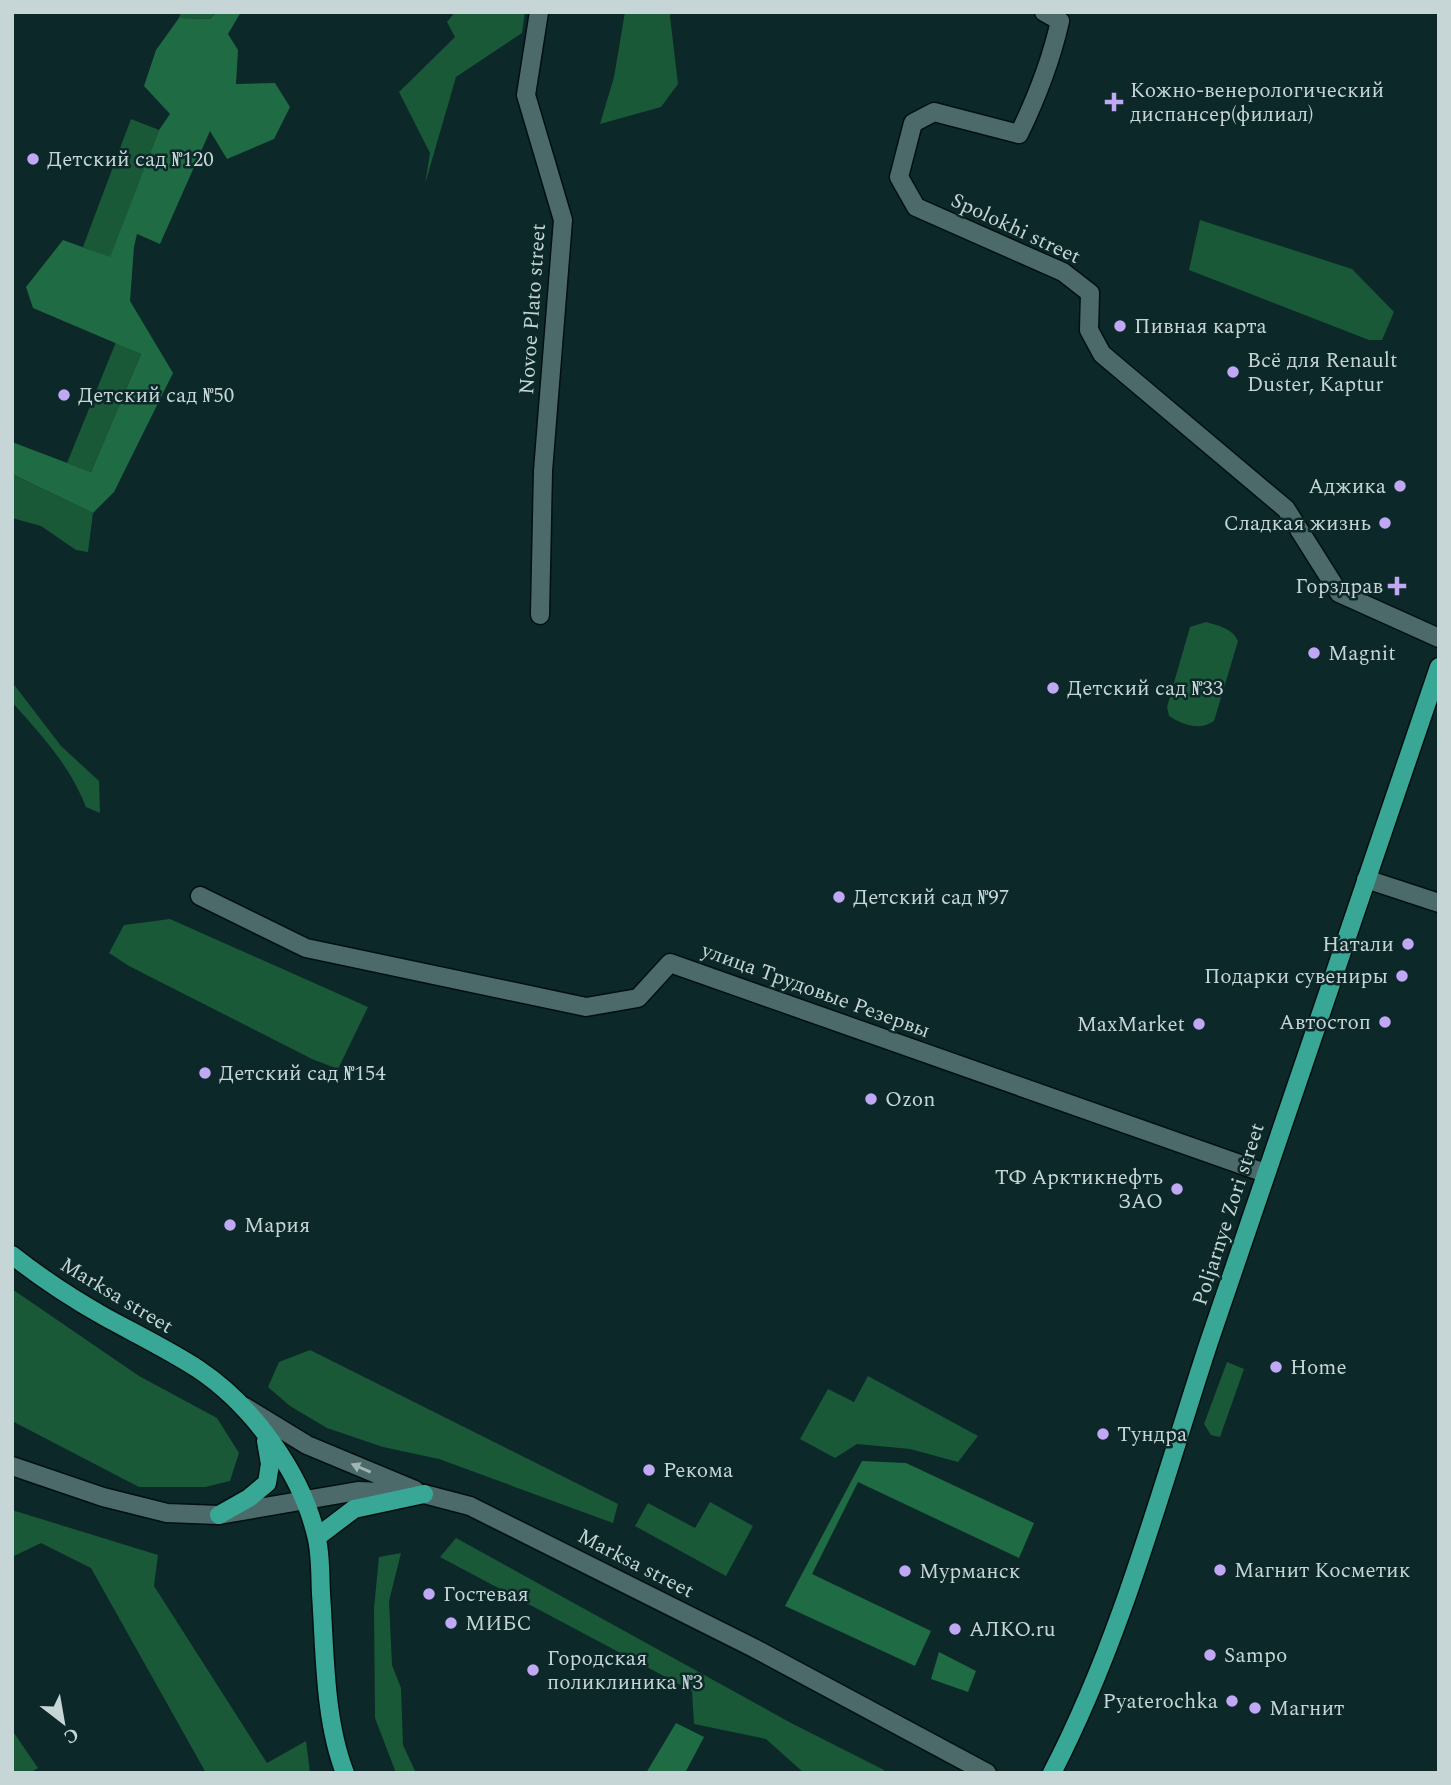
<svg xmlns="http://www.w3.org/2000/svg" width="1451" height="1785" font-family="Spectral,serif">
  <style>
    .green { fill: #195937 }
    .forest { fill: #1f6b43 }
    .lines { fill: none; stroke-linecap: round; stroke-linejoin: round }
    .minor-casing { stroke: #001011; stroke-width: 21 }
    .major-casing { stroke: #001011; stroke-width: 21 }
    .minor { stroke: #4d6a6a; stroke-width: 18 }
    .major { stroke: #38a795; stroke-width: 18 }
    .oneway { fill: #a2b5b5 }
    .poi-dot { fill: #c0a8f4; stroke: #0c2828; stroke-width: 2.5 }
    .labels { text-anchor: middle; stroke-width: 5; stroke-linejoin: round; paint-order: stroke }
    .poi-label { font-size: 21px; fill: #c6d5d5; stroke: #0c2828; text-anchor: start }
    .street-label { font-size: 21px; fill: #c6d5d5; stroke: #0c2828 }
  </style>
  <rect width="100%" height="100%" fill="#0c2828"/>
  <path class="green" d="M181 12H217L210 19 179 18Z
    M455 12H525L522 33 456 77 425 184 430 153 399 92 455 37 447 22Z
    M625 12H671L670 16 678 84 661 107 600 124 614 77Z
    M131 119 159 130 110 258 83 247Z
    M1200 220 1352 269 1394 312 1382 340H1369L1189 270Z
    M116 342 141 354 91 472 67 463Z
    M12 474 93 513 88 552 76 550 41 526 12 518Z
    M1206 622C1219 626 1232 628 1238 641L1214 721C1200 731 1183 725 1169 716L1167 707 1190 627Z
    M12 682 61 746 99 781 100 813 86 807C69 764 42 736 12 702Z
    M170 919 368 1007 338 1069 312 1059 129 966 109 953 124 925Z
    M12 1289 139 1376 217 1418 239 1453 230 1481 205 1487H139L12 1421Z
    M310 1350 618 1504 613 1523 439 1459 383 1447 327 1428 290 1406 268 1387 279 1362Z
    M1227 1362 1244 1369 1220 1437 1211 1435 1204 1424Z
    M868 1376 978 1436 958 1462 910 1449 857 1444 835 1458 800 1439 828 1389 854 1402Z
    M710 1502 753 1526 726 1576 635 1526 648 1503 695 1528Z
    M12 1510 158 1555 154 1586 267 1763 306 1741 310 1773H206L91 1568 41 1543 12 1557Z
    M456 1538 791 1723 884 1770 883 1773H804L766 1739 694 1724 692 1691 440 1557Z
    M401 1553 389 1601 392 1665 401 1688 403 1745 416 1773H396L375 1718 374 1608 379 1557Z
    M12 1730 38 1768 30 1773H12Z"/>
  <path class="forest" d="M217 12H241L228 34 238 50 236 84 275 83 290 107 274 139 227 159 210 131 160 244 137 234 134 247 130 301 173 373 114 492 93 513 12 474V442L91 472 141 354 33 308 26 287 63 240 110 257 159 130 170 114 144 86 156 50 179 18 210 19Z
    M862 1461 906 1463 1034 1523 1019 1558 858 1482 812 1574 931 1631 915 1666 785 1606Z
    M939 1652 976 1671 968 1692 931 1679Z
    M676 1723 704 1737 685 1773H646Z"/>
  <g class="lines">
    <g class="minor-casing">
      <path id="minor" d="M539 12 526 95 563 220 543 471 540 615
        M1044 12 1060 21C1051 61 1037 97 1019 134L934 112 913 123 899 177 916 207 1063 272 1090 293 1089 330 1102 354 1286 509 1339 593 1439 638
        M1366 879 1439 903
        M200 896 306 948 586 1007 638 998 670 963 1265 1173
        M245 1407 307 1445 415 1490
        M12 1466 103 1497 167 1513 219 1515 358 1491 424 1494 470 1506 754 1648 987 1773"/>
    </g>
    <g class="major-casing">
      <path id="major" d="M12 1255C41 1278 73 1299 105 1317 136 1334 169 1350 198 1369 252 1405 301 1472 316 1535 321 1553 320 1575 321 1594 325 1650 324 1720 345 1773
        M219 1515 249 1498 267 1483 270 1464 266 1441
        M317 1537 354 1509 424 1494
        M1052 1773C1122 1638 1162 1485 1209 1342 1284 1116 1361 891 1439 667"/>
    </g>
    <use href="#minor" class="minor"/>
    <use href="#major" class="major"/>
  </g>
  <defs><path id="oneway-solid" d="M-6-.8H1V-3.2L6.5 0L1 3.2V.8H-6Z" transform="scale(1.75)"/></defs>
  <use class="oneway" href="#oneway-solid" transform="translate(361 1468) rotate(-157)"/>
  <g class="poi-dot">
    <path d="M1110.5 91.5h7v7h7v7h-7v7h-7v-7h-7v-7h7z"/>
    <circle cx="33" cy="159" r="7"/>
    <circle cx="1120" cy="326" r="7"/>
    <circle cx="1233" cy="372" r="7"/>
    <circle cx="64" cy="395" r="7"/>
    <circle cx="1400" cy="486" r="7"/>
    <circle cx="1385" cy="523" r="7"/>
    <path d="M1393.5 575.5h7v7h7v7h-7v7h-7v-7h-7v-7h7z"/>
    <circle cx="1314" cy="653" r="7"/>
    <circle cx="1053" cy="688" r="7"/>
    <circle cx="839" cy="897" r="7"/>
    <circle cx="1408" cy="944" r="7"/>
    <circle cx="1402" cy="976" r="7"/>
    <circle cx="1385" cy="1022" r="7"/>
    <circle cx="1199" cy="1024" r="7"/>
    <circle cx="205" cy="1073" r="7"/>
    <circle cx="871" cy="1099" r="7"/>
    <circle cx="1177" cy="1189" r="7"/>
    <circle cx="230" cy="1225" r="7"/>
    <circle cx="1276" cy="1367" r="7"/>
    <circle cx="1103" cy="1434" r="7"/>
    <circle cx="649" cy="1470" r="7"/>
    <circle cx="1220" cy="1570" r="7"/>
    <circle cx="905" cy="1571" r="7"/>
    <circle cx="429" cy="1594" r="7"/>
    <circle cx="451" cy="1623" r="7"/>
    <circle cx="955" cy="1629" r="7"/>
    <circle cx="1210" cy="1655" r="7"/>
    <circle cx="533" cy="1670" r="7"/>
    <circle cx="1232" cy="1701" r="7"/>
    <circle cx="1255" cy="1708" r="7"/>
  </g>
  <g class="labels">
    <g class="poi-label">
      <text x="1130" y="97">Кожно-венерологический<tspan x="1130" dy="24">диспансер(филиал)</tspan></text>
      <text x="47" y="166">Детский сад №120</text>
      <text x="1134" y="333">Пивная карта</text>
      <text x="1247" y="367">Всё для Renault<tspan x="1247" dy="24">Duster, Kaptur</tspan></text>
      <text x="78" y="402">Детский сад №50</text>
      <text x="1386" y="493" text-anchor="end">Аджика</text>
      <text x="1371" y="530" text-anchor="end">Сладкая жизнь</text>
      <text x="1383" y="593" text-anchor="end">Горздрав</text>
      <text x="1328" y="660">Magnit</text>
      <text x="1067" y="695">Детский сад №33</text>
      <text x="853" y="904">Детский сад №97</text>
      <text x="1394" y="951" text-anchor="end">Натали</text>
      <text x="1388" y="983" text-anchor="end">Подарки сувениры</text>
      <text x="1371" y="1029" text-anchor="end">Автостоп</text>
      <text x="1185" y="1031" text-anchor="end">MaxMarket</text>
      <text x="219" y="1080">Детский сад №154</text>
      <text x="885" y="1106">Ozon</text>
      <text x="1163" y="1184" text-anchor="end">ТФ Арктикнефть<tspan x="1163" dy="24">ЗАО</tspan></text>
      <text x="244" y="1232">Мария</text>
      <text x="1290" y="1374">Home</text>
      <text x="1117" y="1441">Тундра</text>
      <text x="663" y="1477">Рекома</text>
      <text x="1234" y="1577">Магнит Косметик</text>
      <text x="919" y="1578">Мурманск</text>
      <text x="443" y="1601">Гостевая</text>
      <text x="465" y="1630">МИБС</text>
      <text x="969" y="1636">АЛКО.ru</text>
      <text x="1224" y="1662">Sampo</text>
      <text x="547" y="1665">Городская<tspan x="547" dy="24">поликлиника №3</tspan></text>
      <text x="1218" y="1708" text-anchor="end">Pyaterochka</text>
      <text x="1269" y="1715">Магнит</text>
    </g>
    <g class="street-label">
      <text transform="translate(1016 228) rotate(25)" y="7">Spolokhi street</text>
      <text transform="translate(532 309) rotate(-86)" y="7">Novoe Plato street</text>
      <text transform="translate(816 990) rotate(20)" y="7">улица Трудовые Резервы</text>
      <text transform="translate(1228 1214) rotate(-72)" y="7">Poljarnye Zori street</text>
      <text transform="translate(117 1295) rotate(31)" y="7">Marksa street</text>
      <text transform="translate(636 1563) rotate(27)" y="7">Marksa street</text>
    </g>
  </g>
  <rect width="1451" height="1785" fill="none" stroke="#c6d5d5" stroke-width="28"/>
  <g transform="translate(63 1722) rotate(149)" stroke="#0c2828" stroke-width="5" paint-order="stroke">
  <path d="M0-5L12 26L0 18L-12 26Z" fill="#c6d5d5"/>
  <text y="-10" font-size="19" font-weight="bold" text-anchor="middle" fill="#c6d5d5">С</text>
  </g>
</svg>
